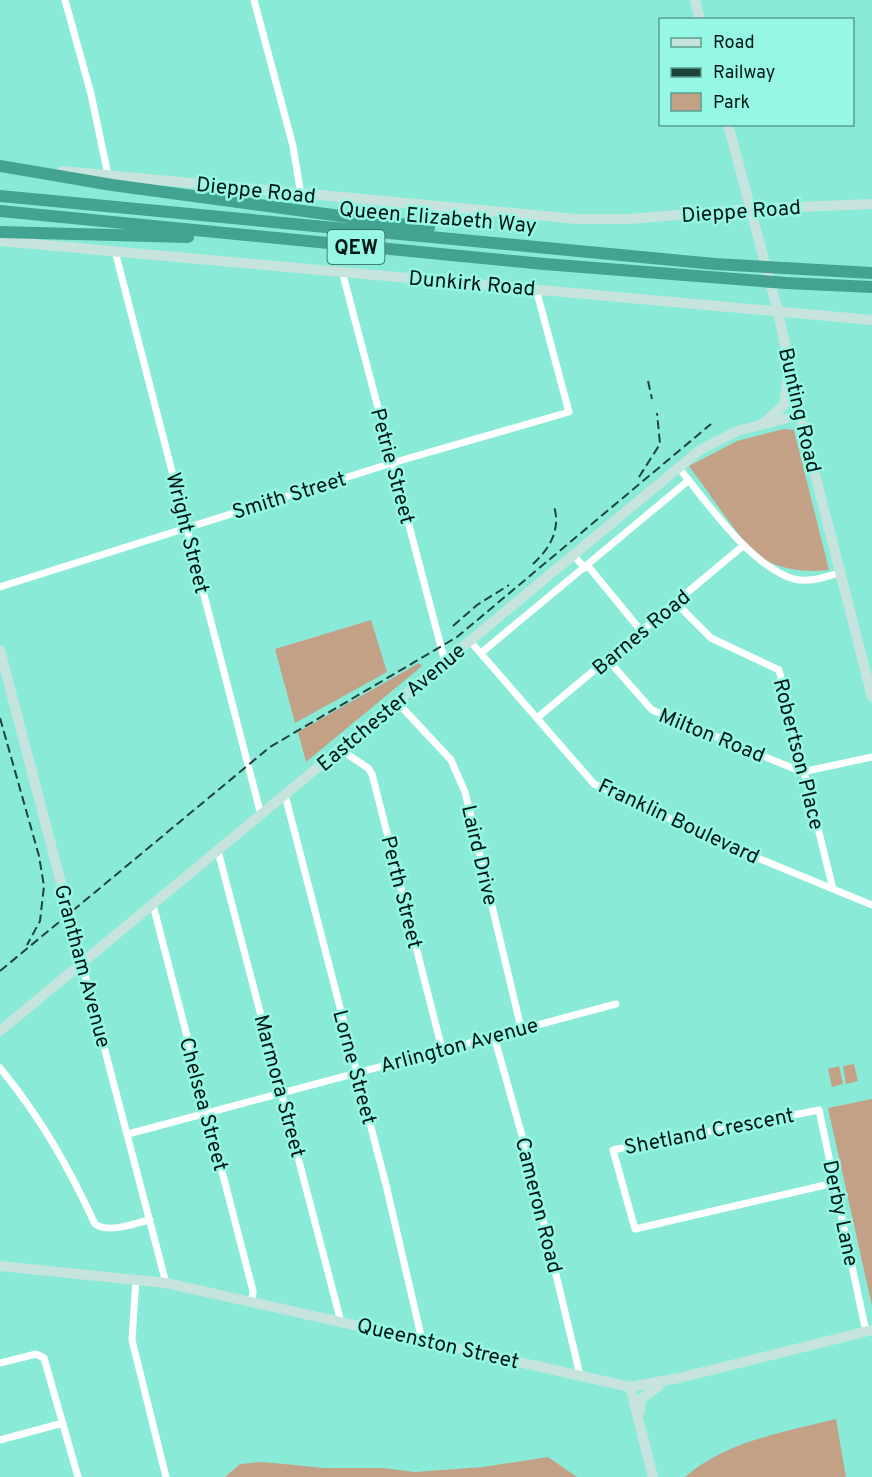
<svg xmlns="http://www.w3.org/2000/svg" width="872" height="1477" font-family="Overpass,sans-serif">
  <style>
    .green { fill: #c3a187 }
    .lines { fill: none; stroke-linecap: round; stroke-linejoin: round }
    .street { stroke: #fff; stroke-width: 7 }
    .secondary { stroke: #c7e3de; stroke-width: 10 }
    .highway { stroke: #43a392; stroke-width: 12 }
    .rail { stroke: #1d443c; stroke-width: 2; stroke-dasharray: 9 4.5; stroke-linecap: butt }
    .labels { text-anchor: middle; stroke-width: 5; stroke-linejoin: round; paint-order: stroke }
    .shield { fill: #96f8e4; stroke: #2d5b52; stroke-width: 1.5 }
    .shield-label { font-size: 20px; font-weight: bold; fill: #001813 }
    .street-label { font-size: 21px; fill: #001813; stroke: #96f8e4 }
  </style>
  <rect width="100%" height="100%" fill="#89ebd7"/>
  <path class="green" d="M784 429 794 430 829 570C806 573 772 569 754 552 732 529 709 492 689 466L737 441Z
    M371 620 387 672 295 723 275 649Z
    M419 663 422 666 306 762 298 732Z
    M854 1064 858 1081 846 1084 843 1066Z
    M839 1066 843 1084 832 1087 828 1069Z
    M872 1099V1306L828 1108Z
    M836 1419 846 1477H685C727 1441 784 1432 836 1419Z
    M548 1457 577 1477H225L240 1464 262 1462 325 1468H382L415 1472 483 1467Z"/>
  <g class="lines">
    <path class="street" d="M65 0 91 94 108 175
      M254 0 293 146 301 195
      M115 251 261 815
      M342 271 445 662
      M678 467C707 502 750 566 794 579 809 583 825 577 839 573
      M574 556 585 568
      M588 566 642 632
      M0 587 392 463 569 412 536 289
      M676 603 711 638 779 670 833 889
      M470 641 594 784 743 852 872 905
      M481 653 689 480
      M608 660 652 710 802 772 872 757
      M397 702 451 760 465 792 521 1028
      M537 718 744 545
      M341 750 368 768 372 774 442 1049
      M285 795 386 1185 422 1340
      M218 851 341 1322
      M153 905 253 1291 252 1302
      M82 963 166 1283
      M494 1036 528 1157 580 1375
      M0 1068C41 1118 68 1166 95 1224 109 1234 134 1223 150 1220
      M128 1134 616 1004
      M834 1183 635 1229 613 1150 819 1110 866 1332
      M136 1279 132 1340 166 1477
      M0 1363 36 1354 44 1358 78 1477
      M0 1440 63 1423"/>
    <path class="secondary" d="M695 0 700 20
      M728 124 778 312 800 415 872 697
      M62 171 577 219H629L750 209 872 204
      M0 241 872 320
      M765 422 784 405 788 377
      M0 650 82 963
      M0 1031 700 450 737 431 800 415
      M0 1266 166 1283 630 1387 679 1378 872 1330
      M630 1387 653 1477
      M640 1412 641 1399 659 1386"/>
    <path class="highway" d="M0 166 112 185 429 228
      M0 196 715 264 872 273
      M0 211 544 264 786 283 872 287
      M0 232 188 237"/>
    <path class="rail" d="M648 381 652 399
      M639 477 660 444 657 413
      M533 564C550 548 561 530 554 506
      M453 626 477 605 509 585
      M0 718 39 856 44 886 40 921 27 945
      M0 971 270 747 457 637 711 424"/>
  </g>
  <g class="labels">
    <rect class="shield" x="327.5" y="230" width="57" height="34" rx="4.5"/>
    <g class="shield-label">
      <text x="356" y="254">QEW</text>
    </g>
    <g class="street-label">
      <text transform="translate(256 190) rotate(6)" y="7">Dieppe Road</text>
      <text transform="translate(741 211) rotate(-4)" y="7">Dieppe Road</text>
      <text transform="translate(438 217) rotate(5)" y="7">Queen Elizabeth Way</text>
      <text transform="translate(472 283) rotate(5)" y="7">Dunkirk Road</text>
      <text transform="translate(800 410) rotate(77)" y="7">Bunting Road</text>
      <text transform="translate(393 466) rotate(75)" y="7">Petrie Street</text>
      <text transform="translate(289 495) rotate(-17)" y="7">Smith Street</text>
      <text transform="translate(188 533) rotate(76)" y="7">Wright Street</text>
      <text transform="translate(641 632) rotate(-40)" y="7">Barnes Road</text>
      <text transform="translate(391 707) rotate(-40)" y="7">Eastchester Avenue</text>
      <text transform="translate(712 735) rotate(22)" y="7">Milton Road</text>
      <text transform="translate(799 754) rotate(76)" y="7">Robertson Place</text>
      <text transform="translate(679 821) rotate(25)" y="7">Franklin Boulevard</text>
      <text transform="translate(480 855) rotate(77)" y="7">Laird Drive</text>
      <text transform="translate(402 892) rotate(76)" y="7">Perth Street</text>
      <text transform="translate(83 966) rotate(75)" y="7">Grantham Avenue</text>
      <text transform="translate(459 1045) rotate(-15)" y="7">Arlington Avenue</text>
      <text transform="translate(355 1067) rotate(75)" y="7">Lorne Street</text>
      <text transform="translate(280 1086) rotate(75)" y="7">Marmora Street</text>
      <text transform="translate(204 1104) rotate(75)" y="7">Chelsea Street</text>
      <text transform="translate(709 1131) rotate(-11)" y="7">Shetland Crescent</text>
      <text transform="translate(539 1205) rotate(76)" y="7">Cameron Road</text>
      <text transform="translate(841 1213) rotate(78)" y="7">Derby Lane</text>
      <text transform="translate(438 1343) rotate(13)" y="7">Queenston Street</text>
    </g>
  </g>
  <rect x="659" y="18" width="195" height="108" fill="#96f8e4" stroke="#5a9e90" stroke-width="1.5"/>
  <rect x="671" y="38" width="30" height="9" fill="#c7e3de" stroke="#5a9e90" stroke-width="1.5"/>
  <text x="713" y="48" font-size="18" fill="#001813">Road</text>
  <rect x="671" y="68" width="30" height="9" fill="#1d443c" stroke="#5a9e90" stroke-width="1.5"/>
  <text x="713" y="78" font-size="18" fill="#001813">Railway</text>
  <rect x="671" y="93" width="30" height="18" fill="#c3a187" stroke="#5a9e90" stroke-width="1.5"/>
  <text x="713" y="108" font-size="18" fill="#001813">Park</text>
</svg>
